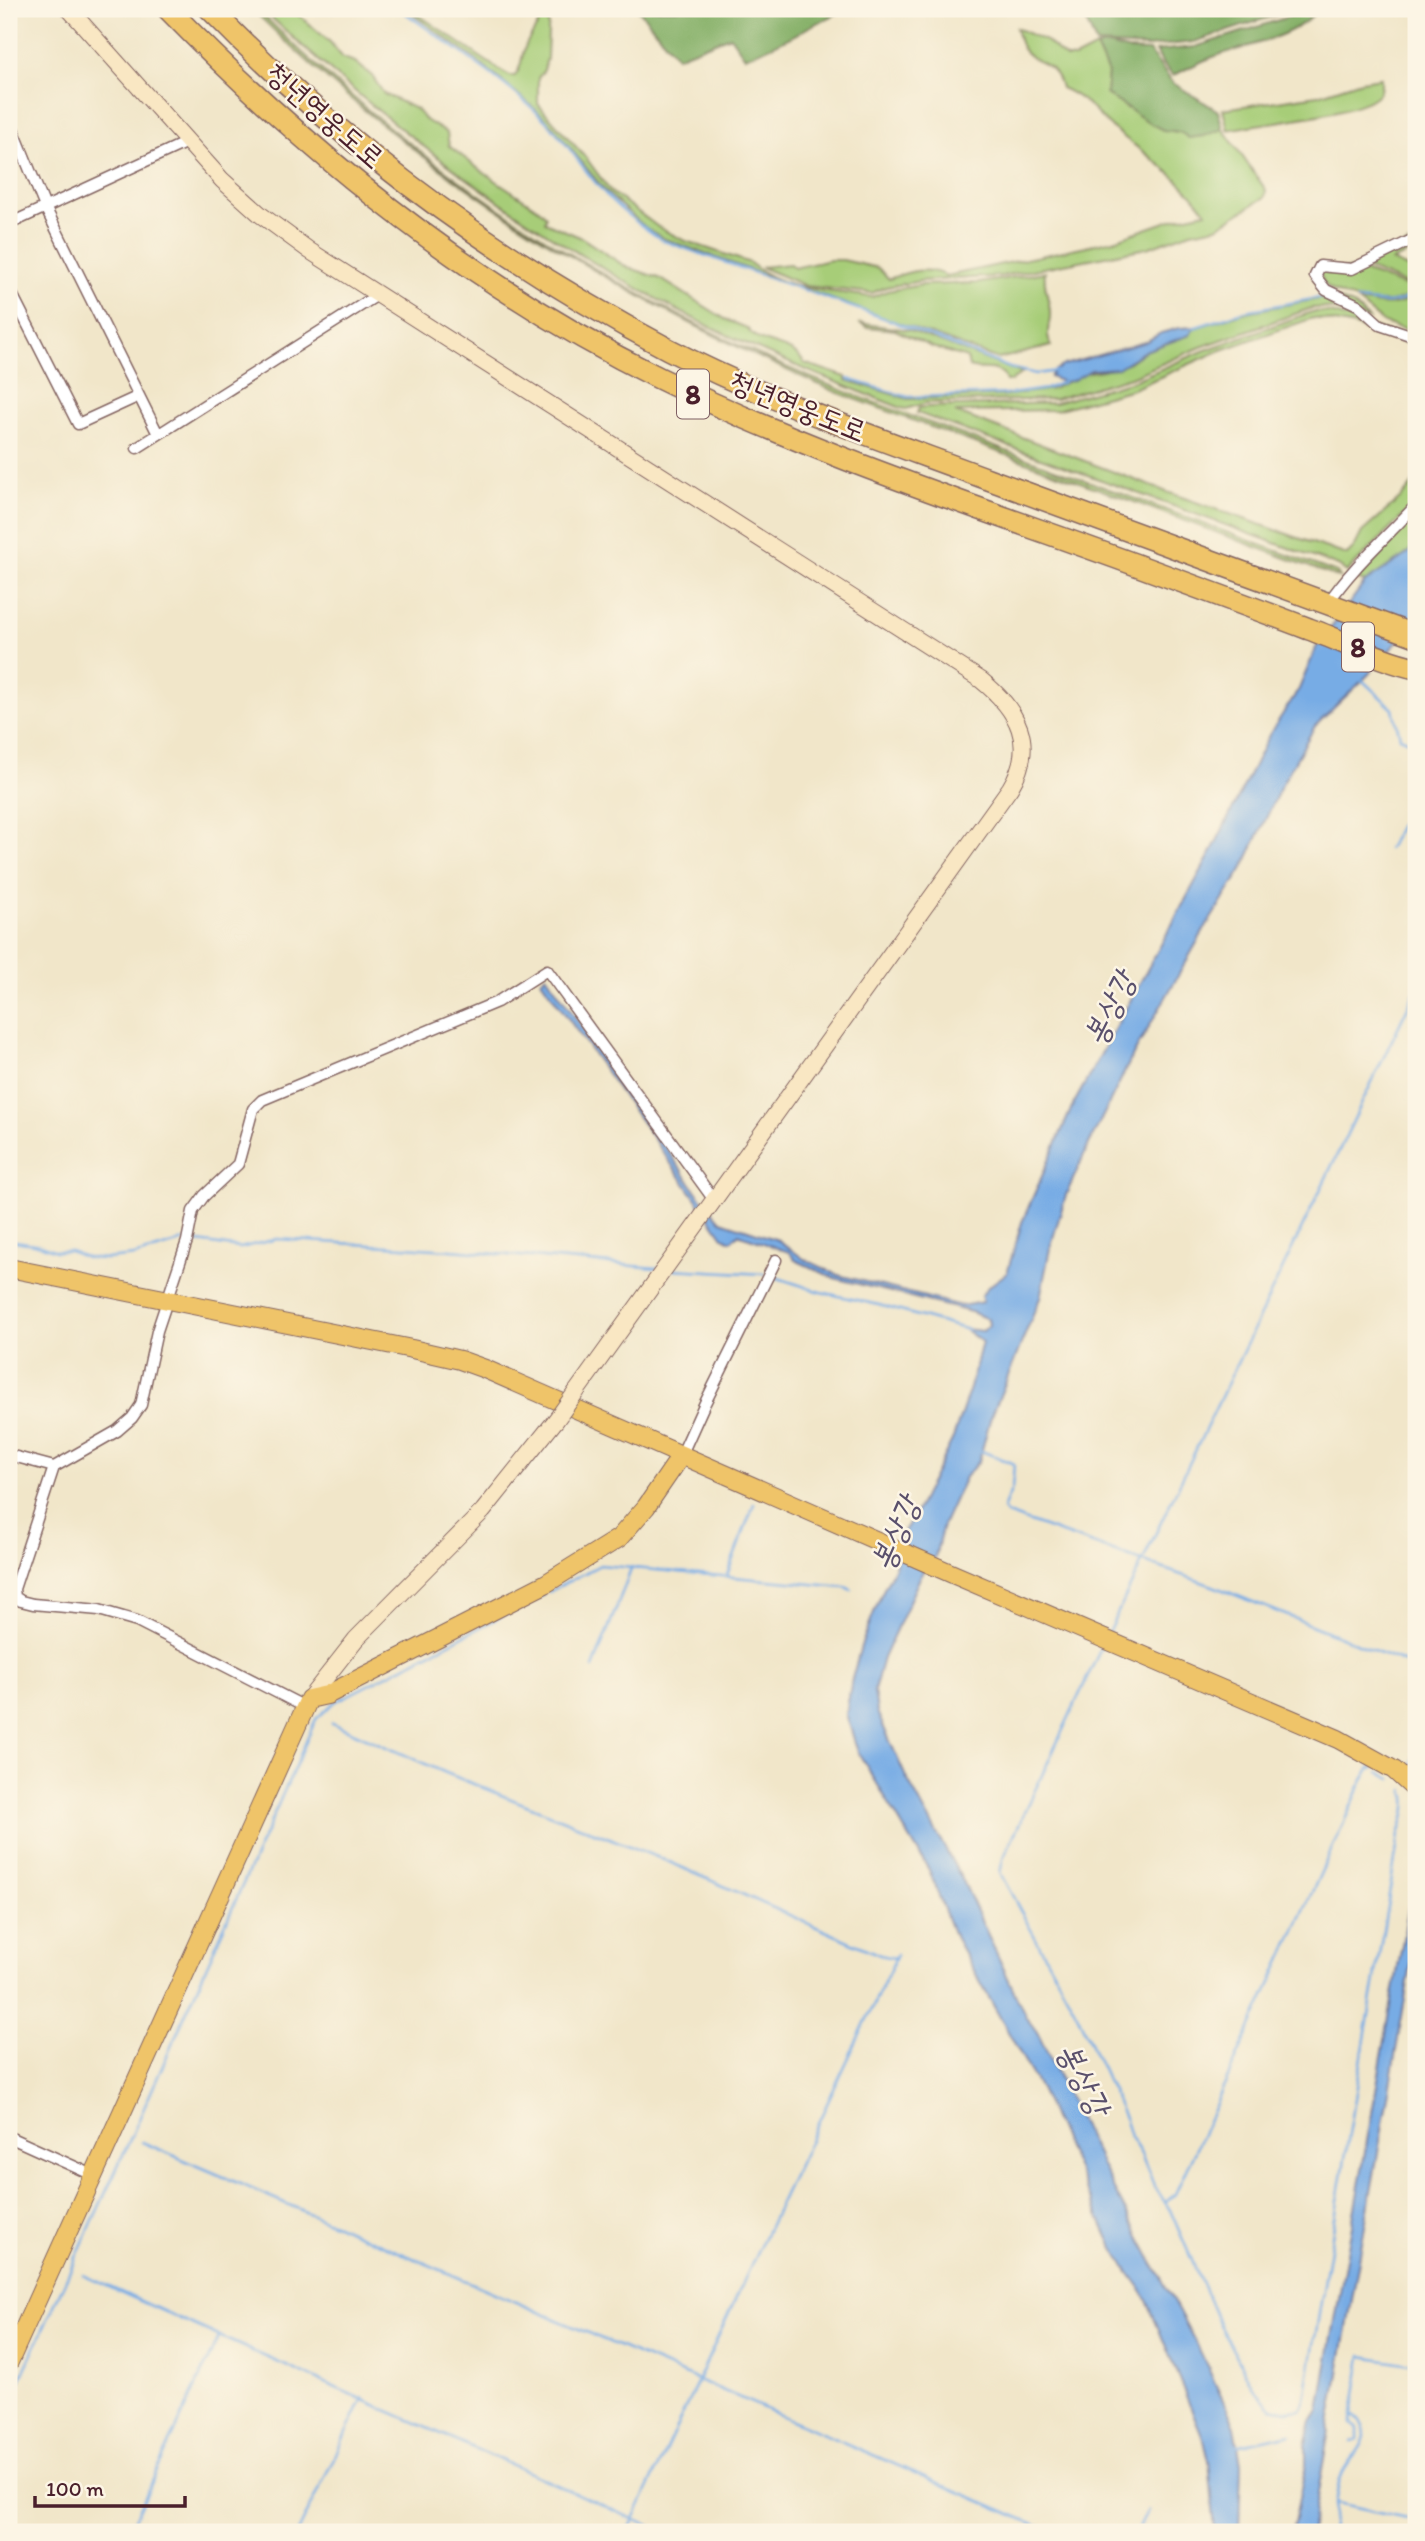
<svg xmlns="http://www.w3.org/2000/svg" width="1425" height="2541" font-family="Itim,'Poor Story',sans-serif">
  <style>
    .green { fill: #a7cd78; stroke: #787652; stroke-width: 2 }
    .forest { fill: #85b068; stroke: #68684a; stroke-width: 2 }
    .water { fill: #77ace5; stroke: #606688; stroke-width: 2 }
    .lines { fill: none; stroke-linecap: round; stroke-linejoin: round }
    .stream { stroke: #77ace5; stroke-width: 2.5 }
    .street-casing { stroke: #846562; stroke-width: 13 }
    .secondary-casing { stroke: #846562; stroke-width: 18 }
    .primary-casing { stroke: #846562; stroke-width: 20 }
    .highway-casing { stroke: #846562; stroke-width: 24 }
    .street { stroke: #fff; stroke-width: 10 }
    .secondary { stroke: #f9e7c3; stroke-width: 16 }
    .primary { stroke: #efc469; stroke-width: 18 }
    .highway { stroke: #efc469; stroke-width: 21 }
    .secondary-bridge-casing { stroke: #846562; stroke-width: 18; stroke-linecap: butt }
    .secondary-bridge { stroke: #f9e7c3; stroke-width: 16 }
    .labels { text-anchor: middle; stroke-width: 5; stroke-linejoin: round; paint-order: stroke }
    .shield { fill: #fcf5e5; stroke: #7f5f63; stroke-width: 2 }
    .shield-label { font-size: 28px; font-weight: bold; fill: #4a1f2b }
    .street-label { font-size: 30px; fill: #4a1f2b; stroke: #fcf5e5 }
    .water-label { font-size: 32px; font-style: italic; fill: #5a506c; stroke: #fcf5e5 }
  </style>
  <rect width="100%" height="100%" fill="#fcf5e5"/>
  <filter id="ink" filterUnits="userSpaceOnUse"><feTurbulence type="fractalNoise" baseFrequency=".0143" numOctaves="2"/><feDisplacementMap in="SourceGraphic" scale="14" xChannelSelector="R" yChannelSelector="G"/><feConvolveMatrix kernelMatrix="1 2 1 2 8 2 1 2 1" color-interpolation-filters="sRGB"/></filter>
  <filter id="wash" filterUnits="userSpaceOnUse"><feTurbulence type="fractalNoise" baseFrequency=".00686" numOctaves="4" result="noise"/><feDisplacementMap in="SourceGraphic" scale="28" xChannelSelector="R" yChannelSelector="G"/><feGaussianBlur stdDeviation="1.57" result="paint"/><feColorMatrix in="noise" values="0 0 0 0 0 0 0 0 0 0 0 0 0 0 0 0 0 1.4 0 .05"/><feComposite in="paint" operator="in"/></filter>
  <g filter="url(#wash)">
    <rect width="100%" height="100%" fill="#f1e6c9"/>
    <path class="green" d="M252 9H257C402 154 578 272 764 357 839 392 918 418 995 447 1109 488 1223 530 1337 573L1340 578 836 392C619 299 420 175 252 9Z
      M262 9H292L330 42 343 58 355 62 372 76 384 94 416 109 424 119 447 133 449 146 483 172 540 210 546 216 545 222 582 238 625 266 661 279 725 319 747 328C759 348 793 342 804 363L846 377V380L908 399 1009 395 1053 389 1083 373 1103 370 1129 362 1145 351 1190 335 1194 328 1246 312 1324 298 1342 301 1353 305 1370 320C1353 313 1330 306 1312 308L1201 347 1131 377 1055 399 926 403 906 409 901 408C825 378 749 348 677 310 526 230 387 126 262 9Z
      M405 9H410L498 69 510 76H515C522 67 521 59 524 50 529 33 541 29 541 9H549L547 58 544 70 538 78V104L586 158 611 192 629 205 658 227 683 240 750 263C783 290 825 290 864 296L872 297 887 291 921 285 979 283 1045 272C1043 287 1049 298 1050 312 1051 328 1044 328 1051 346L998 359 665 239 645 227 605 191 551 124 533 107 479 62Z
      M1016 28 1046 41 1066 58H1075L1096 47 1108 73 1106 94C1143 118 1177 146 1223 129L1266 190 1265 197 1217 227 1191 232 1147 248 1002 276 921 281 886 287 872 293 806 286 761 267 790 264 794 268 830 260H843L878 268 889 279C909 271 927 266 947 276L1114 240 1174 219 1206 212C1183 179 1148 156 1116 131 1096 115 1086 98 1061 88 1053 57 1037 68 1023 49 1019 43 1018 35 1016 28Z
      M1381 78C1381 84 1382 89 1378 94 1362 114 1257 123 1228 130L1223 109 1318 95 1361 81Z
      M1416 240V250L1392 261 1416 272V288L1364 267Z
      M1358 269 1416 290V299L1406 297C1389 308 1344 299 1329 288 1324 285 1322 279 1320 274L1321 270Z
      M1406 300 1416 303V333L1384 323 1358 302C1375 302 1391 309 1406 300Z
      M1312 312C1336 310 1356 323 1378 329 1390 333 1403 335 1416 338V346L1355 326 1313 318 1219 351 1133 389 1056 410 955 412 1167 492 1347 555 1354 548 1362 532 1402 497 1416 480V503L1347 572 1338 566 917 413 919 408 926 407 1055 403 1133 381 1203 351Z
      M859 323 909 330 1022 373 1011 381H1006C1000 363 982 372 969 367L967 358 932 347 895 330 867 327Z
      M1416 510V544L1407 554 1365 582 1352 578Z"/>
    <path class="forest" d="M638 9H843C833 18 821 20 809 27 789 39 768 48 745 57L730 36 677 57Z
      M1081 9H1295L1194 42 1148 47 1096 44Z
      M1303 9H1317C1302 36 1241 47 1213 57 1199 62 1186 69 1173 76L1163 65 1156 51 1195 47 1291 16Z
      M1108 45 1127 50 1149 51 1173 83 1218 111 1223 129 1204 136 1189 138 1180 132 1163 130 1153 125 1106 94 1108 73 1096 47Z"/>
    <path class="water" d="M1194 327 1190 335 1145 351 1118 368 1091 370 1072 381 1063 382 1050 377 1054 371 1064 365 1145 342 1161 333 1179 328Z
      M1416 544V620L1368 675 1315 726 1282 784 1243 868 1207 925 1134 1053 1088 1146 1066 1195 1050 1248 1040 1298 990 1420 979 1461 965 1477 943 1525 935 1557 923 1571 883 1658 874 1691 877 1712 905 1775 964 1883 1026 2017 1037 2032 1109 2180 1200 2351 1235 2426 1241 2465 1239 2532H1215L1209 2461 1204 2440 1144 2293 1125 2267 1109 2239 1040 2089 953 1933 929 1870 858 1752 846 1714 852 1679 861 1646 880 1597 896 1564 899 1539 916 1512 953 1438 970 1388 982 1342 964 1329 983 1331 989 1325 988 1319 971 1312 834 1278 795 1260 789 1252 738 1234 731 1241 723 1237 541 980 546 975 698 1194 721 1221 778 1240 804 1259 838 1275 961 1306 983 1302 981 1296 988 1287 1007 1273 1022 1222 1072 1107 1211 853 1269 735 1299 689 1316 648 1365 582 1407 554Z
      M1416 1866V1937L1311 2532H1292L1306 2465V2445L1312 2421 1319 2410Z"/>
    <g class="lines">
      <path class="stream" d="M400 9C450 46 504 79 548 123 565 141 579 163 595 182 613 205 639 225 664 241L892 321 1010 368 1036 374 1057 371
        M1357 300C1373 301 1391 307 1406 298L1416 301
        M1193 328 1245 311 1324 297 1333 298
        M848 379 908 397 1010 394 1046 389 1063 382
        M1361 679 1393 709 1400 737 1416 744
        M1388 849 1416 793
        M9 1240 40 1245 56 1251H70L87 1258 107 1259 134 1256 184 1241
        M191 1241 240 1248 277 1239 451 1250 657 1268
        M671 1269 765 1274
        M772 1276 821 1292 879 1305 968 1330
        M979 1450 1014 1464 1012 1488 1003 1509 1007 1514 1213 1586 1416 1667
        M727 1575 754 1504
        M549 1592 600 1565 845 1587 852 1590
        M1108 1633 1416 990
        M1102 1646 1003 1859 1000 1873 1077 2014 1125 2120 1130 2137 1141 2154 1153 2184 1170 2210 1220 2325 1253 2388 1271 2408 1287 2411 1301 2410 1304 2404 1399 1835C1403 1821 1410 1804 1404 1790
        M593 1668 632 1567
        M332 1723 446 1773 667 1861 880 1955 894 1958
        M1379 1772 1391 1779
        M1410 1773 1416 1748
        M142 2142 1053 2532
        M1165 2203 1175 2194 1363 1780 1371 1767 1373 1768
        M83 2275C275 2363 470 2445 662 2532
        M9 2404 132 2135 316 1719 335 1702 543 1595
        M1352 2442 1358 2440V2429L1352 2424V2420L1362 2356 1416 2365
        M1236 2446 1291 2434
        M1337 2503 1416 2520
        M129 2532 218 2338
        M298 2532 363 2398
        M628 2532 760 2246 897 1955
        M1137 2532 1148 2510
        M1331 2532C1334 2514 1335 2494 1341 2477 1348 2456 1383 2438 1353 2415"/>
    </g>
  </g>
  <g filter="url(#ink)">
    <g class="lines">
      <g class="street-casing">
        <path id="street" d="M9 119 45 207 158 434
          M9 224 187 142
          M1416 238 1352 269 1320 266 1315 276 1326 290 1358 305 1380 325 1416 337
          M9 288 78 424 139 396
          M137 448 379 294
          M1328 603C1353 566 1386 538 1416 505
          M9 1455 54 1467 117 1431 132 1418 141 1405 157 1331 187 1241 193 1211 204 1196 238 1164 253 1109 262 1100 497 1002 547 970 714 1200
          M681 1456 704 1405 776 1260
          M54 1467 14 1589 15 1597 21 1601 33 1604 99 1610 137 1621 305 1707
          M9 2137 93 2175"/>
      </g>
      <g class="secondary-casing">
        <path id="secondary" d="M69 9 222 180 261 215 310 251 981 680C1018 710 1037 744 1010 788L576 1392
          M309 1699 356 1639 483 1511 556 1420"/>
      </g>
      <g class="primary-casing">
        <path id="primary" d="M9 1268 412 1349 460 1360 485 1369 955 1575 1338 1739 1394 1770 1416 1790
          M9 2362 309 1699 327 1695 545 1584 619 1538 646 1507 681 1456"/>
      </g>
      <g class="highway-casing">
        <path id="highway" d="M168 9C310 155 474 287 659 378 807 451 965 503 1120 559 1183 582 1246 605 1309 629 1343 641 1381 661 1416 668
          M210 9C343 146 499 260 668 349 770 402 881 439 988 479 1131 531 1274 583 1416 636"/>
      </g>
      <use href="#street" class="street"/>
      <use href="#secondary" class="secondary"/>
      <use href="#primary" class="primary"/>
      <use href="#highway" class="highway"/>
      <g class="secondary-bridge-casing">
        <path id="secondary-bridge" d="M556 1420 576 1392"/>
      </g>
      <use href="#secondary-bridge" class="secondary-bridge"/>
    </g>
  </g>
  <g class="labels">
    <g class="shield">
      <rect x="677" y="369.5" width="32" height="49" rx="5"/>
      <rect x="1342" y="622.5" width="32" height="49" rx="5"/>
    </g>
    <g class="shield-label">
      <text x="693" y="404">8</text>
      <text x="1358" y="657">8</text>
    </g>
    <g class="street-label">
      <text transform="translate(325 115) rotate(41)" y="10">청년영웅도로</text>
      <text transform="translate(798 406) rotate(22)" y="10">청년영웅도로</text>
    </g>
    <g class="water-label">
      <text transform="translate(1109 1008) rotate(-63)" y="11">봉상강</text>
      <text transform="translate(895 1533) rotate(-66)" y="11">봉상강</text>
      <text transform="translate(1084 2079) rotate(63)" y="11">봉상강</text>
    </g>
  </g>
  <rect width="1425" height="2541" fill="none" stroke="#fcf5e5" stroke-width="35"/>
  <path d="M35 2496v10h150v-10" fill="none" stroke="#4a1f2b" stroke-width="3.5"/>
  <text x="46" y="2496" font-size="21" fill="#4a1f2b" stroke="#fcf5e5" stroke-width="5" paint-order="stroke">100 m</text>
</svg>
